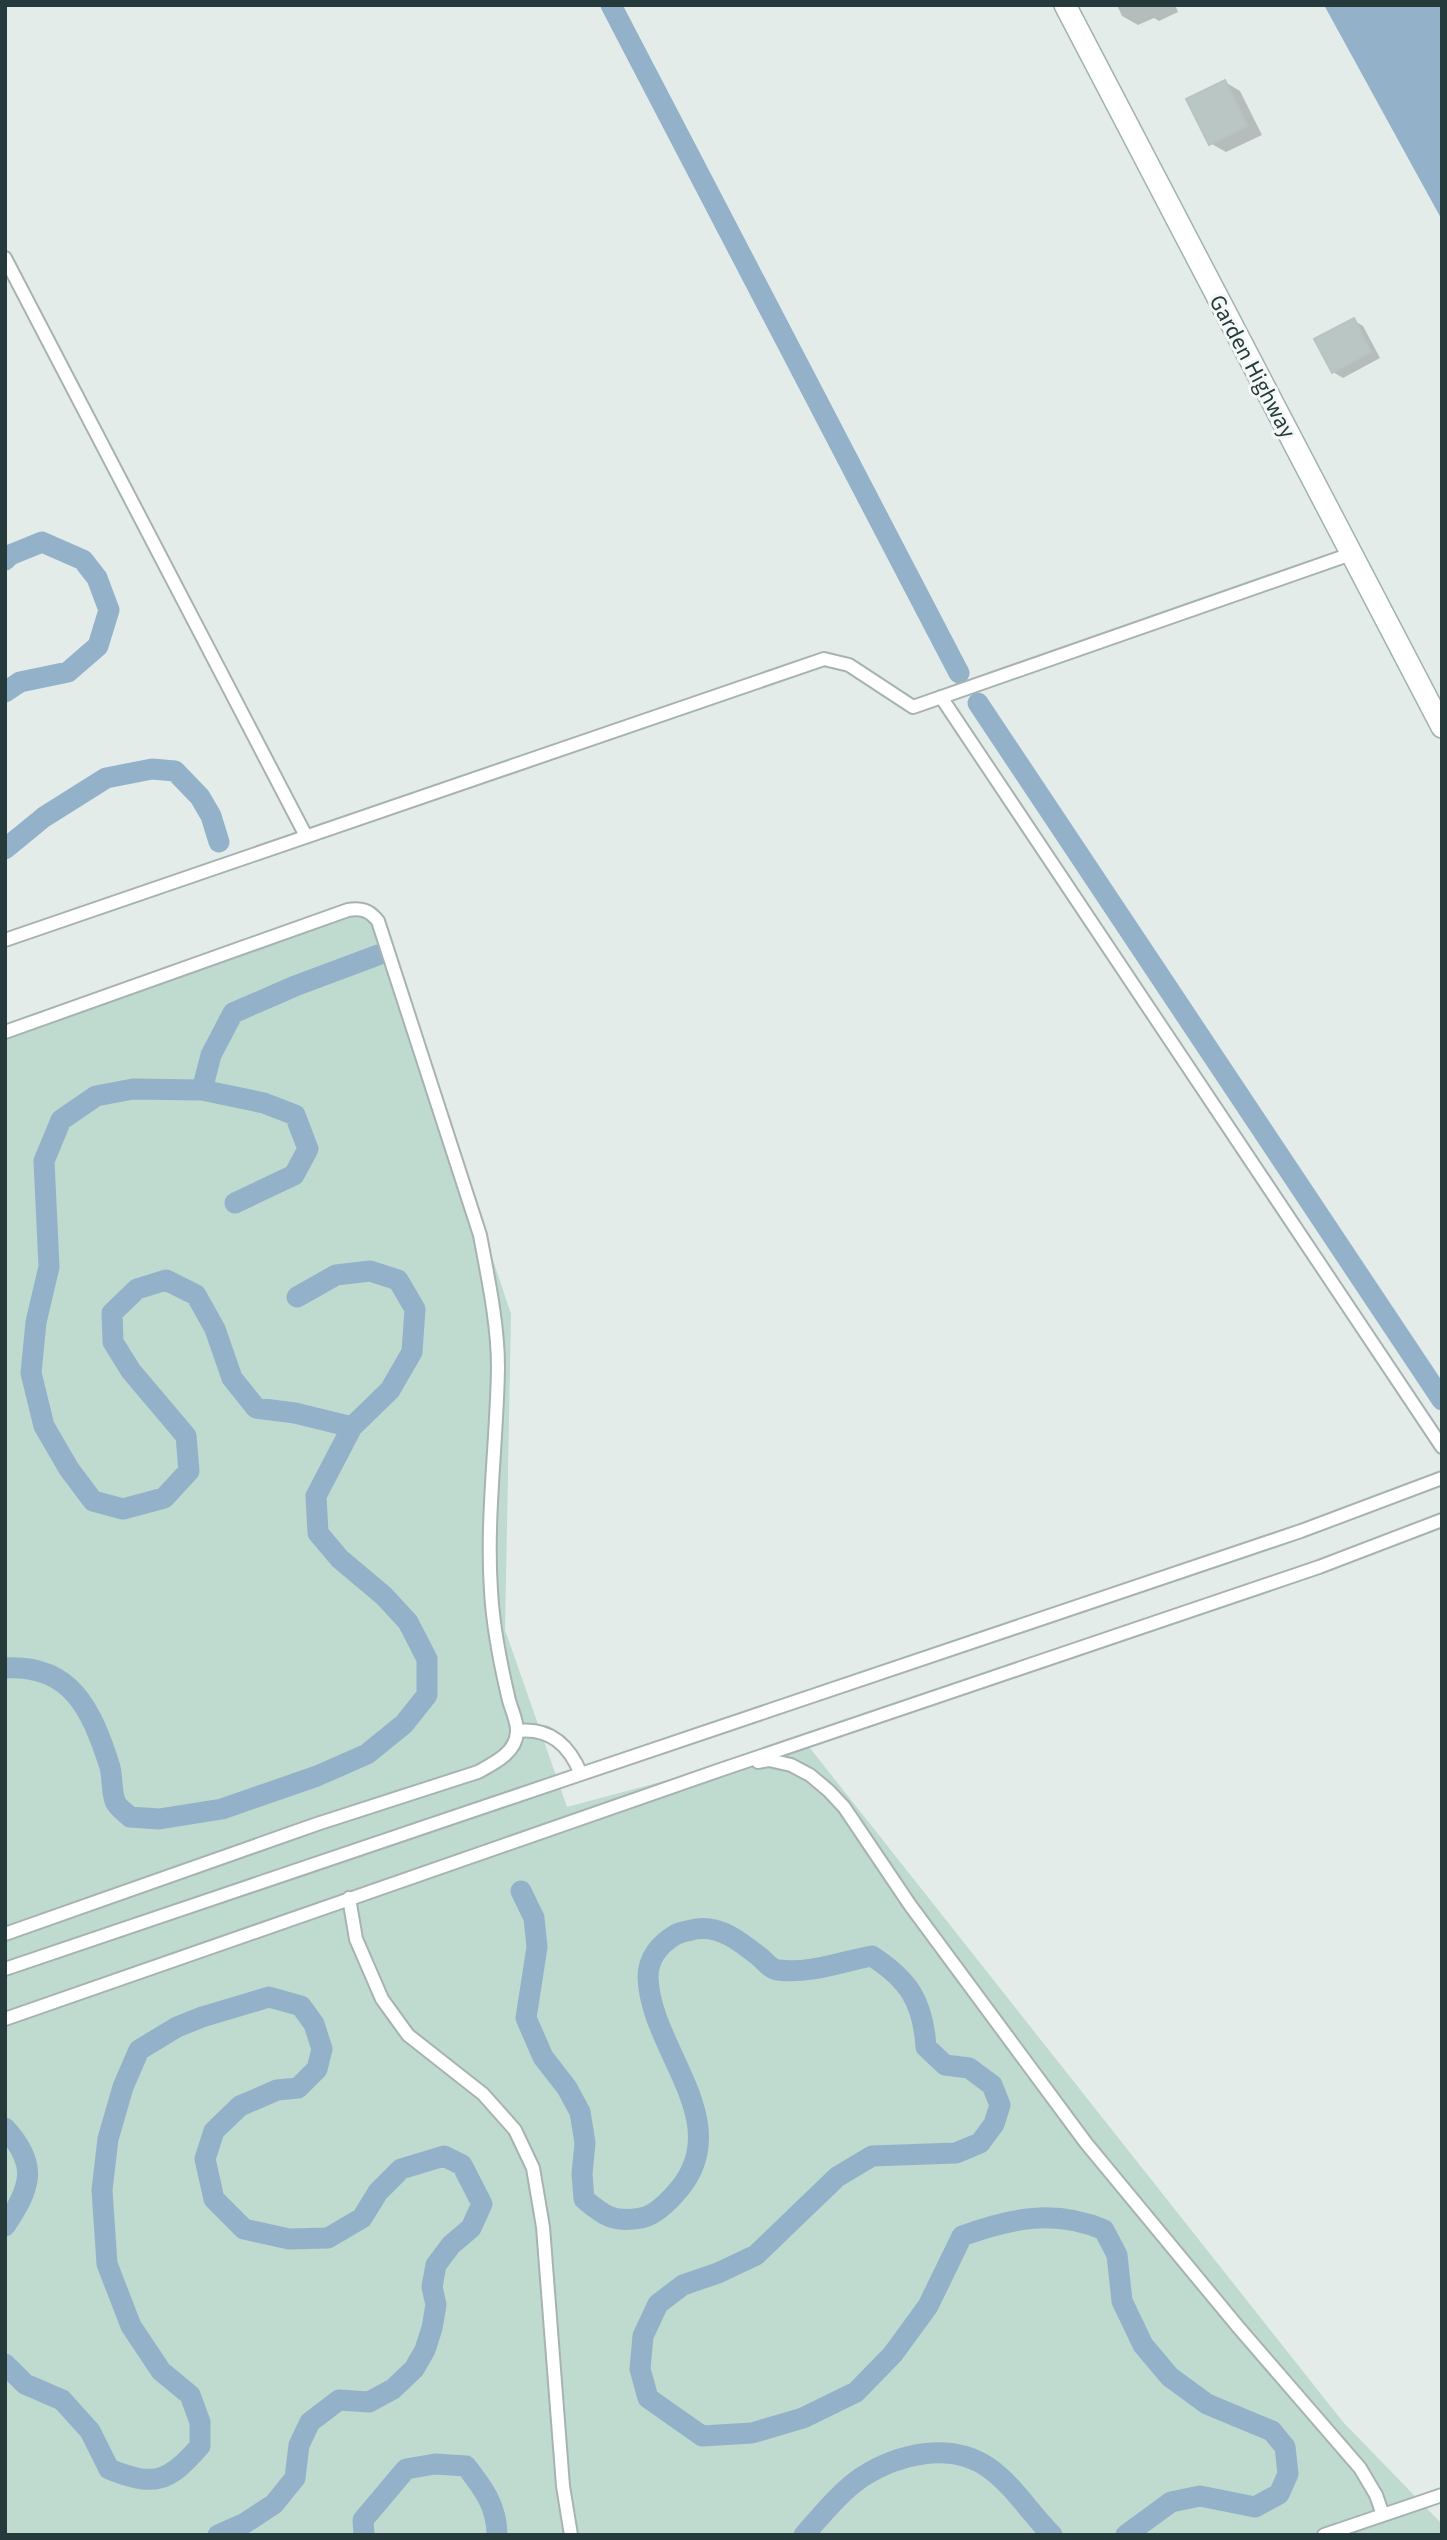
<svg xmlns="http://www.w3.org/2000/svg" width="1447" height="2540" font-family="'Source Sans 3',sans-serif">
  <style>
    .green { fill: #bfdace }
    .water { fill: #93b2ca }
    .shadow { fill: #0003 }
    .lines { fill: none; stroke-linecap: round; stroke-linejoin: round }
    .canal { stroke: #93b2ca; stroke-width: 21 }
    .building { fill: #b9c6c4; stroke: #b7c4c3; stroke-width: 2 }
    .lane-casing { stroke: #a7b3b2; stroke-width: 16 }
    .secondary-casing { stroke: #a0b3b1; stroke-width: 24 }
    .lane { stroke: #fff; stroke-width: 12 }
    .secondary { stroke: #fff; stroke-width: 21 }
    .labels { text-anchor: middle; stroke-width: 6; stroke-linejoin: round; paint-order: stroke }
    .street-label { font-size: 23px; fill: #253b3b; stroke: #f4f8f7 }
  </style>
  <rect width="100%" height="100%" fill="#e4ecea"/>
  <path class="green" d="M375 906 511 1314 505 1630 567 1807 806 1743 1343 2422 1442 2524V2535H5V1028Z"/>
  <path class="water" d="M1324 5H1442V220Z"/>
  <path class="shadow" d="M1117 5H1175L1178 12 1159 21 1154 18 1138 25 1122 16Z
    M1225 82 1240 91 1262 135 1226 152 1210 143Z
    M1353 320 1363 326 1380 358 1343 378 1333 372Z"/>
  <g class="lines">
    <path class="canal" d="M611 5 959 673
      M5 560 10 555 42 542 83 560 97 578 109 610 98 646 68 672 20 682 5 692
      M978 703 1442 1400
      M5 849 44 817 106 778 152 769 175 771 200 797 211 816 219 842
      M202 1090 264 1103 295 1115 308 1149 294 1175 235 1203
      M297 1297 336 1275 370 1271 398 1280 415 1309 412 1352 390 1390 352 1427
      M5 1668C71 1664 91 1709 109 1764 113 1775 111 1790 115 1801 117 1807 125 1812 130 1817L159 1819 222 1809 317 1776 367 1754 404 1724 427 1695V1659L408 1622 384 1596 340 1559 318 1533 316 1496 352 1427 295 1413 256 1408 232 1378 215 1329 196 1295 166 1280 137 1289 112 1313 113 1342 131 1371 186 1436 189 1471 164 1498 123 1509 93 1501 69 1469 44 1426 31 1373 36 1322 49 1267 44 1161 61 1120 96 1096 133 1089 202 1090 211 1055 233 1013 295 986 378 955
      M521 1891 534 1918 537 1947 526 2018 543 2057 567 2088 580 2112 585 2143 582 2174 584 2199C604 2216 614 2223 641 2218 654 2216 666 2204 675 2194 740 2124 650 2051 648 1977 648 1958 660 1944 675 1935 681 1931 689 1931 696 1929 721 1925 742 1943 761 1958 766 1963 771 1969 778 1970 810 1974 840 1962 872 1956 909 1980 923 2002 926 2047L945 2065 969 2068 992 2085 1000 2105 994 2124 980 2143 956 2153 872 2156 837 2177 756 2255 718 2273 683 2285 658 2304 643 2336 640 2369 648 2398 702 2436 752 2433 803 2418 856 2392 893 2354 928 2306 962 2236C1011 2218 1055 2209 1104 2230L1117 2255 1122 2301 1143 2345 1170 2377 1207 2404 1272 2431 1285 2447 1288 2474 1279 2494 1255 2507 1200 2496 1171 2502 1126 2535
      M5 2128C39 2165 31 2187 5 2226
      M5 2364 25 2384 62 2400 90 2431 109 2469C154 2487 168 2483 200 2446V2422L190 2395 161 2371 131 2326 107 2264 102 2190 108 2139 123 2087 139 2050 177 2027 202 2017 269 1997 301 2006 314 2024 322 2049 317 2069 298 2088 277 2090 240 2106 214 2131 205 2159 214 2199 244 2229 289 2239 328 2238 362 2218 378 2192 401 2169 444 2156 462 2165 482 2204 471 2228 451 2245 436 2265 432 2287 436 2305 432 2328 425 2350 414 2369 393 2389 369 2402 339 2400 310 2422 299 2445 295 2478 274 2504 245 2523 218 2535
      M364 2535 363 2520 406 2469 435 2464 466 2466C483 2488 497 2506 497 2535
      M804 2535C822 2515 840 2492 862 2477 898 2454 950 2441 989 2468 1013 2485 1031 2514 1052 2535"/>
  </g>
  <path class="building" d="M1225 80 1247 126 1209 145 1186 99Z
    M1354 318 1371 352 1332 373 1314 339Z"/>
  <g class="lines">
    <g class="lane-casing">
      <path id="lane" d="M5 258 306 836
        M941 697 1442 1447
        M5 940 824 659 849 665 913 707 1351 554
        M5 1032 348 910C362 908 369 910 378 921L480 1235C488 1278 498 1324 498 1367 497 1442 486 1517 491 1591 493 1627 500 1662 508 1696 510 1707 518 1722 517 1732 516 1753 494 1763 478 1772L317 1824 5 1934
        M517 1731C550 1727 569 1745 581 1774L1301 1531 1442 1478
        M758 1762 769 1760 791 1765 810 1775 829 1791 844 1807 910 1905 1086 2143 1239 2328 1360 2468 1376 2495 1383 2515
        M349 1898 356 1939 382 1999 408 2035 483 2094 515 2130 533 2168 543 2227 563 2486 571 2535
        M5 1969 581 1774
        M5 2019 720 1770 1319 1567 1442 1520
        M1324 2535 1442 2495"/>
    </g>
    <g class="secondary-casing">
      <path id="secondary" d="M1065 5 1442 727"/>
    </g>
    <use href="#lane" class="lane"/>
    <use href="#secondary" class="secondary"/>
  </g>
  <g class="labels">
    <g class="street-label">
      <text transform="translate(1253 366) rotate(62)" y="8">Garden Highway</text>
    </g>
  </g>
  <rect width="1447" height="2540" fill="none" stroke="#253b3b" stroke-width="14"/>
</svg>
